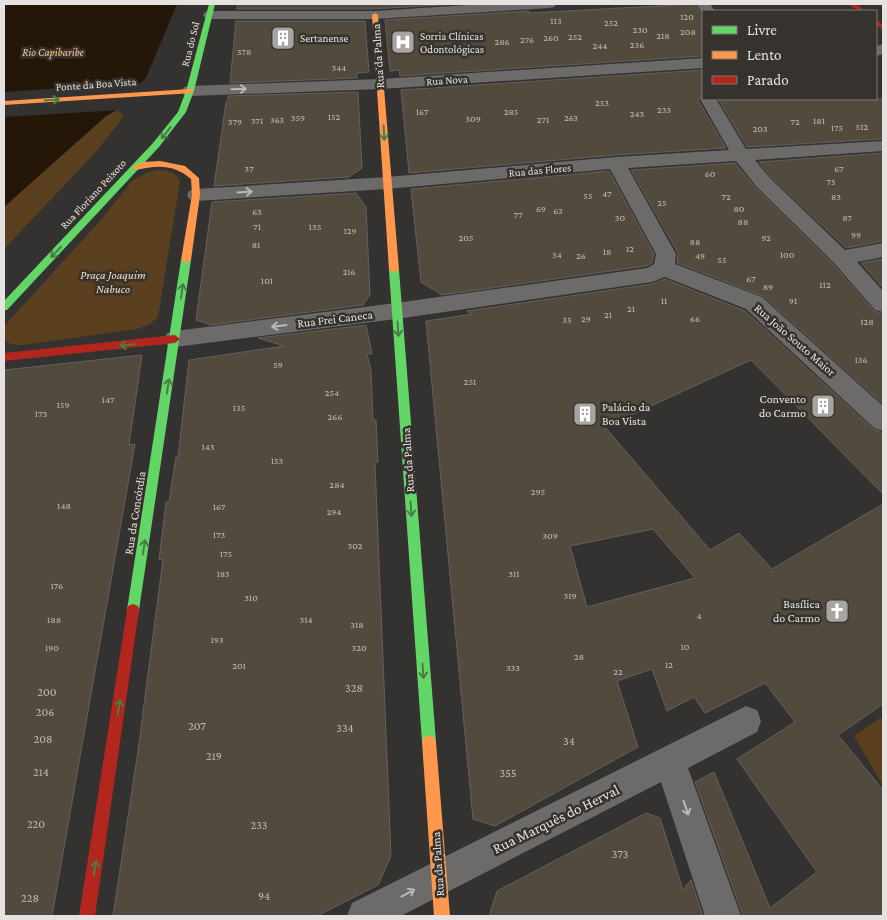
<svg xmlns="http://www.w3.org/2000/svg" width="887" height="920" font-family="'Crimson Pro',serif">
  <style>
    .green { fill: #5a401e }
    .water { fill: #241708 }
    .pier { fill: #343230 }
    .building { fill: #534a3e; stroke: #63615f; fill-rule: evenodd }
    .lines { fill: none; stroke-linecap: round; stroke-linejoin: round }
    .street { fill: #6d6b69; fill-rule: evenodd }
    .fast { fill: #63d668; fill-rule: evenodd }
    .slow { fill: #ff974d; fill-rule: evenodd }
    .jam { fill: #b3261e; fill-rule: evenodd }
    .oneway { stroke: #bbb8b6 }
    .oneway2 { stroke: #4a7c48 }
    .labels { text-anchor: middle; stroke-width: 5; stroke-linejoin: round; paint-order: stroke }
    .number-label { font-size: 10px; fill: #c0bcb7 }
    .far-poi-label { font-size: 11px; fill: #e5e2df; stroke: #36322e; text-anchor: start }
    .far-street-label { font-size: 11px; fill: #e5e2df; stroke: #36322e }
    .far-water-label { font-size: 11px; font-style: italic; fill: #f9c488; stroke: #36322e }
    .street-label { font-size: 12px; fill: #e5e2df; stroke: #36322e }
    .park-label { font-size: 12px; font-style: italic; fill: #f6dcbf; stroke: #36322e }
    .poi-label { font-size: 12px; fill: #e5e2df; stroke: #36322e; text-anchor: end }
    .near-number-label { font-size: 12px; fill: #c0bcb7 }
    .near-street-label { font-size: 15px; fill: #e5e2df; stroke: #36322e }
  </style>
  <rect width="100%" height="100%" fill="#343230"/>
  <path class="green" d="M117 110 124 116 95 153 4 249V207L106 116Z
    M159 170C168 171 177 172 180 182L158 317 150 324 137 329 23 345C15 345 9 345 4 339V329L6 324 100 221 133 180 149 172Z
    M880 718 883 721V786L854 736Z"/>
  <path class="water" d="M4 4H177L146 78 127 95 117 110 106 116 4 207Z"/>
  <path class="pier" d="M139 83 140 86 129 97 120 110 4 117V92Z"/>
  <path class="building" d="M238 4H458L372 9H237Z
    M694 4 703 16V56L400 76 399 70 390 71 385 20 529 11V13Z
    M236 21H365L369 72 357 73V78L230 83Z
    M703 70V93L698 100 726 148 616 155 409 173 401 90Z
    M358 92 362 168 349 177 214 186 226 102 228 101V96Z
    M718 99H883V139L747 147Z
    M883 153V241L846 248 771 177 759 162Z
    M735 163 755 187 833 264 874 311 883 314V404L763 296 677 263 678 253 631 170Z
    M609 171 654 254 652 263 646 266 442 295 421 282 411 189Z
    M356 193 366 207 370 295 363 305 211 325 196 320 212 202Z
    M883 259V288L861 263Z
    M665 279 745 311 873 429 883 433V494L751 360 605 427 710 550 739 533 772 569 883 504V704L838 735 883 790V916H743L695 782 714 772 770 908 817 872 737 759 795 722 765 683 705 713 694 697 667 711 652 669 617 681 638 747 495 826 473 819 426 321 473 314 467 311 652 284ZM653 529 695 578 587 607 570 546Z
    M366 325 372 354H367L371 370 373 420H376L378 462 375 463 391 856 378 885 317 916H113L138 751 163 559 159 560 166 502H169L176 457H178L189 360 284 346 258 338Z
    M142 355 129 445 135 444 52 916H4V370Z
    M646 813 660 818 683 890 691 880 703 916H489L497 891Z"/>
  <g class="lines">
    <path class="street" d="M483 4H556L554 7 549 8 375 19H210L205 18 203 15 205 12 210 11H375Z
      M696 4H710L715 11H703V14Z
      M883 44V54L876 56V46Z
      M703 58V68L381 89 190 96 184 95 182 91 184 87 190 86 381 79Z
      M703 95V99H716L746 149 883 141V151L755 160 770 178 845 250 883 243V257L857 262 883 291V312L875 310 834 263 756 186 736 161 628 168 676 254 675 264 762 297 883 406V431L874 428 746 309 665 277 652 282 396 319 175 347 167 345 164 339 167 333 175 331 396 303 647 268 654 264 656 254 610 169 387 189 196 201 189 199 187 195 189 191 196 189 387 177 616 157 729 150 700 99Z
      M746 706 757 710 761 721 757 732 688 768 741 916H705L661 782 401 916H347L352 903Z"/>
    <path class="fast" d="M209 4H215L194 91 186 112 159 147 7 310H4V301L153 143 178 112 186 91Z
      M186 257 191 260 139 610 138 614 133 616 128 614 127 610 181 260Z
      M394 267 399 270 436 742 434 747 429 749 424 747 422 742 389 270Z"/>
    <path class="slow" d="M375 13 378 15 399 270 394 273 389 270 372 15Z
      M190 89H193V93L4 105V101Z
      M160 161 185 166 199 178 200 195 191 260 186 263 181 260 192 195 191 179C174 164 157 165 136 170L132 167 144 162Z
      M429 735 434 737 436 742 450 916H434L422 742 424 737Z"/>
    <path class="jam" d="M849 4H856L865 11H858Z
      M876 20 883 25V30L876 25Z
      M175 335 180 339 175 343 4 361V353Z
      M133 604 138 606 139 610 95 916H79L127 610 128 606Z"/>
  </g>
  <defs><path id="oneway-shaft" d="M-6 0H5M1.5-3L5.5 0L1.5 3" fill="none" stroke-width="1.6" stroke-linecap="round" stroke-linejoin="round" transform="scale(1.25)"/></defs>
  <g class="oneway">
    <use href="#oneway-shaft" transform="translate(239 89) rotate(-2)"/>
    <use href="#oneway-shaft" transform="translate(245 192) rotate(-4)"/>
    <use href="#oneway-shaft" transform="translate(279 326) rotate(173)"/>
    <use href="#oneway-shaft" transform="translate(686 808) rotate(71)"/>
    <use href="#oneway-shaft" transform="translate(408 893) rotate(-28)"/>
  </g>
  <g class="oneway2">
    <use href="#oneway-shaft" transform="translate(52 100) rotate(-4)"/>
    <use href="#oneway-shaft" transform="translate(166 133) rotate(129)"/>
    <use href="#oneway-shaft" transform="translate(384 133) rotate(87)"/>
    <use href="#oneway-shaft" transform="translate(56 252) rotate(134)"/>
    <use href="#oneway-shaft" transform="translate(182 291) rotate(-82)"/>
    <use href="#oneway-shaft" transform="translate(398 329) rotate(86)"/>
    <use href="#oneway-shaft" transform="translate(127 345) rotate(174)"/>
    <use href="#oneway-shaft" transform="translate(168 386) rotate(-81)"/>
    <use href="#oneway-shaft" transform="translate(411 509) rotate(86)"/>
    <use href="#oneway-shaft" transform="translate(144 547) rotate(-81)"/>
    <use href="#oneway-shaft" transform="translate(423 671) rotate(86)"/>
    <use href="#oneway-shaft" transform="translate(119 707) rotate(-81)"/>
    <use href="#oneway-shaft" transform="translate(95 868) rotate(-81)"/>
  </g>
  <defs>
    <g id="building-square" transform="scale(1.25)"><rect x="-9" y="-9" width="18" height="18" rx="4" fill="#a7a4a2" stroke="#36322e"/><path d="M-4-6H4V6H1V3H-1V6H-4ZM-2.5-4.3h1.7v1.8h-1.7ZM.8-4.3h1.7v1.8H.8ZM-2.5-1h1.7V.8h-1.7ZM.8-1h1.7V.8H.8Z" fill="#fff"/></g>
    <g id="hospital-square" transform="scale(1.25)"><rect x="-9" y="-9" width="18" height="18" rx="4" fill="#a7a4a2" stroke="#36322e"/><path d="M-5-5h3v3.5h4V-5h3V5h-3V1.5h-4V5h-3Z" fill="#fff"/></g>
    <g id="church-square" transform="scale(1.25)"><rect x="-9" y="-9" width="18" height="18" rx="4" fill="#a7a4a2" stroke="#36322e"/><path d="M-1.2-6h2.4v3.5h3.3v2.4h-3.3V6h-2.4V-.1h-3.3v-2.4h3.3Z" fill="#fff"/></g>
  </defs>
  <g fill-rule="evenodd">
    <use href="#building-square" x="283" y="38"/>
    <use href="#hospital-square" x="403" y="42"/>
    <use href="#building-square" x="823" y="406"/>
    <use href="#building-square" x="585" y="414"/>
    <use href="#church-square" x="837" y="611"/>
  </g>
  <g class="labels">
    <g class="number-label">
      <text x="687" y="20">120</text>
      <text x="556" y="24">113</text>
      <text x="611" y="26">252</text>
      <text x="640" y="33">230</text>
      <text x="688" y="35">208</text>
      <text x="663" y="39">218</text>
      <text x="575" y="40">252</text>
      <text x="551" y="41">260</text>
      <text x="527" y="43">276</text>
      <text x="502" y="45">286</text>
      <text x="637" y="48">236</text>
      <text x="600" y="49">244</text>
      <text x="244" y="55">378</text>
      <text x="339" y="71">344</text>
      <text x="602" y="106">253</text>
      <text x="664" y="113">233</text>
      <text x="422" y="115">167</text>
      <text x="511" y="115">285</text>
      <text x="637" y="117">243</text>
      <text x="334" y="120">152</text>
      <text x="298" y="121">359</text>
      <text x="571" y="121">263</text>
      <text x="473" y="122">309</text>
      <text x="277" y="123">363</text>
      <text x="543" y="123">271</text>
      <text x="257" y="124">371</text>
      <text x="819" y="124">181</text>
      <text x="235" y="125">379</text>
      <text x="795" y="125">72</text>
      <text x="862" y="130">512</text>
      <text x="837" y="131">175</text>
      <text x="760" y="132">203</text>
      <text x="249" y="172">37</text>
      <text x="839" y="172">67</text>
      <text x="710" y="177">60</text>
      <text x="831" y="185">75</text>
      <text x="607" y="197">47</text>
      <text x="588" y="199">55</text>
      <text x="726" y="200">72</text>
      <text x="836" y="200">83</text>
      <text x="662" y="206">25</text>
      <text x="541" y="212">69</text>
      <text x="739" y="212">80</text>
      <text x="558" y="214">63</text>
      <text x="257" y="215">63</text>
      <text x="518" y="218">77</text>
      <text x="620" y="221">30</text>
      <text x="847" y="221">87</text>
      <text x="743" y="225">88</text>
      <text x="257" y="230">71</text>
      <text x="315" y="230">135</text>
      <text x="350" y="234">129</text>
      <text x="856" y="238">99</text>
      <text x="466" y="241">205</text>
      <text x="766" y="241">92</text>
      <text x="695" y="245">88</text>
      <text x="256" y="248">81</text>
      <text x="630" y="252">12</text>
      <text x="607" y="255">18</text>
      <text x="557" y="258">34</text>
      <text x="787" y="258">100</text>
      <text x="581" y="259">26</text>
      <text x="700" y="259">49</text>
      <text x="722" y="263">55</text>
      <text x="349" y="275">216</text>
      <text x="751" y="282">67</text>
      <text x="267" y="284">101</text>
      <text x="825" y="288">112</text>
      <text x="768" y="290">89</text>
      <text x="664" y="304">11</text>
      <text x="793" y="304">91</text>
      <text x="631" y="312">21</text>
      <text x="608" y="318">21</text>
      <text x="586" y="322">29</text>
      <text x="695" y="322">66</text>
      <text x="567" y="323">35</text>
      <text x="867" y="325">128</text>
      <text x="861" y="363">136</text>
      <text x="278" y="368">59</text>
      <text x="470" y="385">251</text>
      <text x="332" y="396">254</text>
      <text x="108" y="403">147</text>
      <text x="63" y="408">159</text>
      <text x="239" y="411">135</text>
      <text x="41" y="417">173</text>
      <text x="335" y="420">266</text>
      <text x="208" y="450">143</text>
      <text x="277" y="464">153</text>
      <text x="337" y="488">284</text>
      <text x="538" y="495">295</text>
      <text x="64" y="509">148</text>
      <text x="219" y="510">167</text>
      <text x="334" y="515">294</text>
      <text x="219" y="538">173</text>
      <text x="550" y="539">309</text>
      <text x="355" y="549">302</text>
      <text x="226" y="557">175</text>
      <text x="223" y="577">183</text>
      <text x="514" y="577">311</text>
      <text x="57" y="589">176</text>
      <text x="570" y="599">319</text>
      <text x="251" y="601">310</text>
      <text x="699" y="619">4</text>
      <text x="54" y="623">188</text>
      <text x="306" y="623">314</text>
      <text x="357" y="628">318</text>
      <text x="217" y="643">193</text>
      <text x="685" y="650">10</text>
      <text x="52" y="651">190</text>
      <text x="359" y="651">320</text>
      <text x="579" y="660">28</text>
      <text x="669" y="668">12</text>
      <text x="239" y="669">201</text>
      <text x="513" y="671">333</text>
      <text x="618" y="675">22</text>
    </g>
    <g class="far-poi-label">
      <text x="420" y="40">Sorria Clínicas<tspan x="420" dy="13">Odontológicas</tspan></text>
      <text x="300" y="42">Sertanense</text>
    </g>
    <g class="far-street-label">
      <text transform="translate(190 44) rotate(-76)" y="4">Rua do Sol</text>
      <text transform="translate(447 80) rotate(-4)" y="4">Rua Nova</text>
      <text transform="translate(96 84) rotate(-4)" y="4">Ponte da Boa Vista</text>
      <text transform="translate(540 170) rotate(-5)" y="4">Rua das Flores</text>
      <text transform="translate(93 194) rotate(-47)" y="4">Rua Floriano Peixoto</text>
    </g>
    <g class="far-water-label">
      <text x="53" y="56">Rio Capibaribe</text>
    </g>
    <g class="street-label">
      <text transform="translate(378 56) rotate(-94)" y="4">Rua da Palma</text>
      <text transform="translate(335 319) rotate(-7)" y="4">Rua Frei Caneca</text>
      <text transform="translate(795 340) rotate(41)" y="4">Rua João Souto Maior</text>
      <text transform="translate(408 460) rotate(-94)" y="4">Rua da Palma</text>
      <text transform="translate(135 513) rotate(-81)" y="4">Rua da Concórdia</text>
      <text transform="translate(438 864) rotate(-94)" y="4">Rua da Palma</text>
    </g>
    <g class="park-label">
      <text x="113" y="279">Praça Joaquim<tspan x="113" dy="14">Nabuco</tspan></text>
    </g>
    <g class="poi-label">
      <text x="806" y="403">Convento<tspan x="806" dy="14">do Carmo</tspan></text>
      <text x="602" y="411" text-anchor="start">Palácio da<tspan x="602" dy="14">Boa Vista</tspan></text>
      <text x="820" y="608">Basílica<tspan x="820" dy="14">do Carmo</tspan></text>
    </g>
    <g class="near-number-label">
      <text x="354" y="692">328</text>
      <text x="47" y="696">200</text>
      <text x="45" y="716">206</text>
      <text x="197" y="730">207</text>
      <text x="345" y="732">334</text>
      <text x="43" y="743">208</text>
      <text x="569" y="745">34</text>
      <text x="214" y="760">219</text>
      <text x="41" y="776">214</text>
      <text x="508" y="777">355</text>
      <text x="36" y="828">220</text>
      <text x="259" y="829">233</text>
      <text x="620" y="858">373</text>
      <text x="264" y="900">94</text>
      <text x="30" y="902">228</text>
    </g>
    <g class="near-street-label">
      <text transform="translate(556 819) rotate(-26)" y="5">Rua Marquês do Herval</text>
    </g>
  </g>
  <rect width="887" height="920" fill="none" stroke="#e5e2df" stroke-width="10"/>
  <rect x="702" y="10" width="175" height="90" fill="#36322e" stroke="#7c7875"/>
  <rect x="712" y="26" width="25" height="8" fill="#63d668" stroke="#7c7875"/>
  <text x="747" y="35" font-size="15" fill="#e5e2df">Livre</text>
  <rect x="712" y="51" width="25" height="8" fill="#ff974d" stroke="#7c7875"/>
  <text x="747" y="60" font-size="15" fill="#e5e2df">Lento</text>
  <rect x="712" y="76" width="25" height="8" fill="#b3261e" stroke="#7c7875"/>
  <text x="747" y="85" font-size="15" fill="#e5e2df">Parado</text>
</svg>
